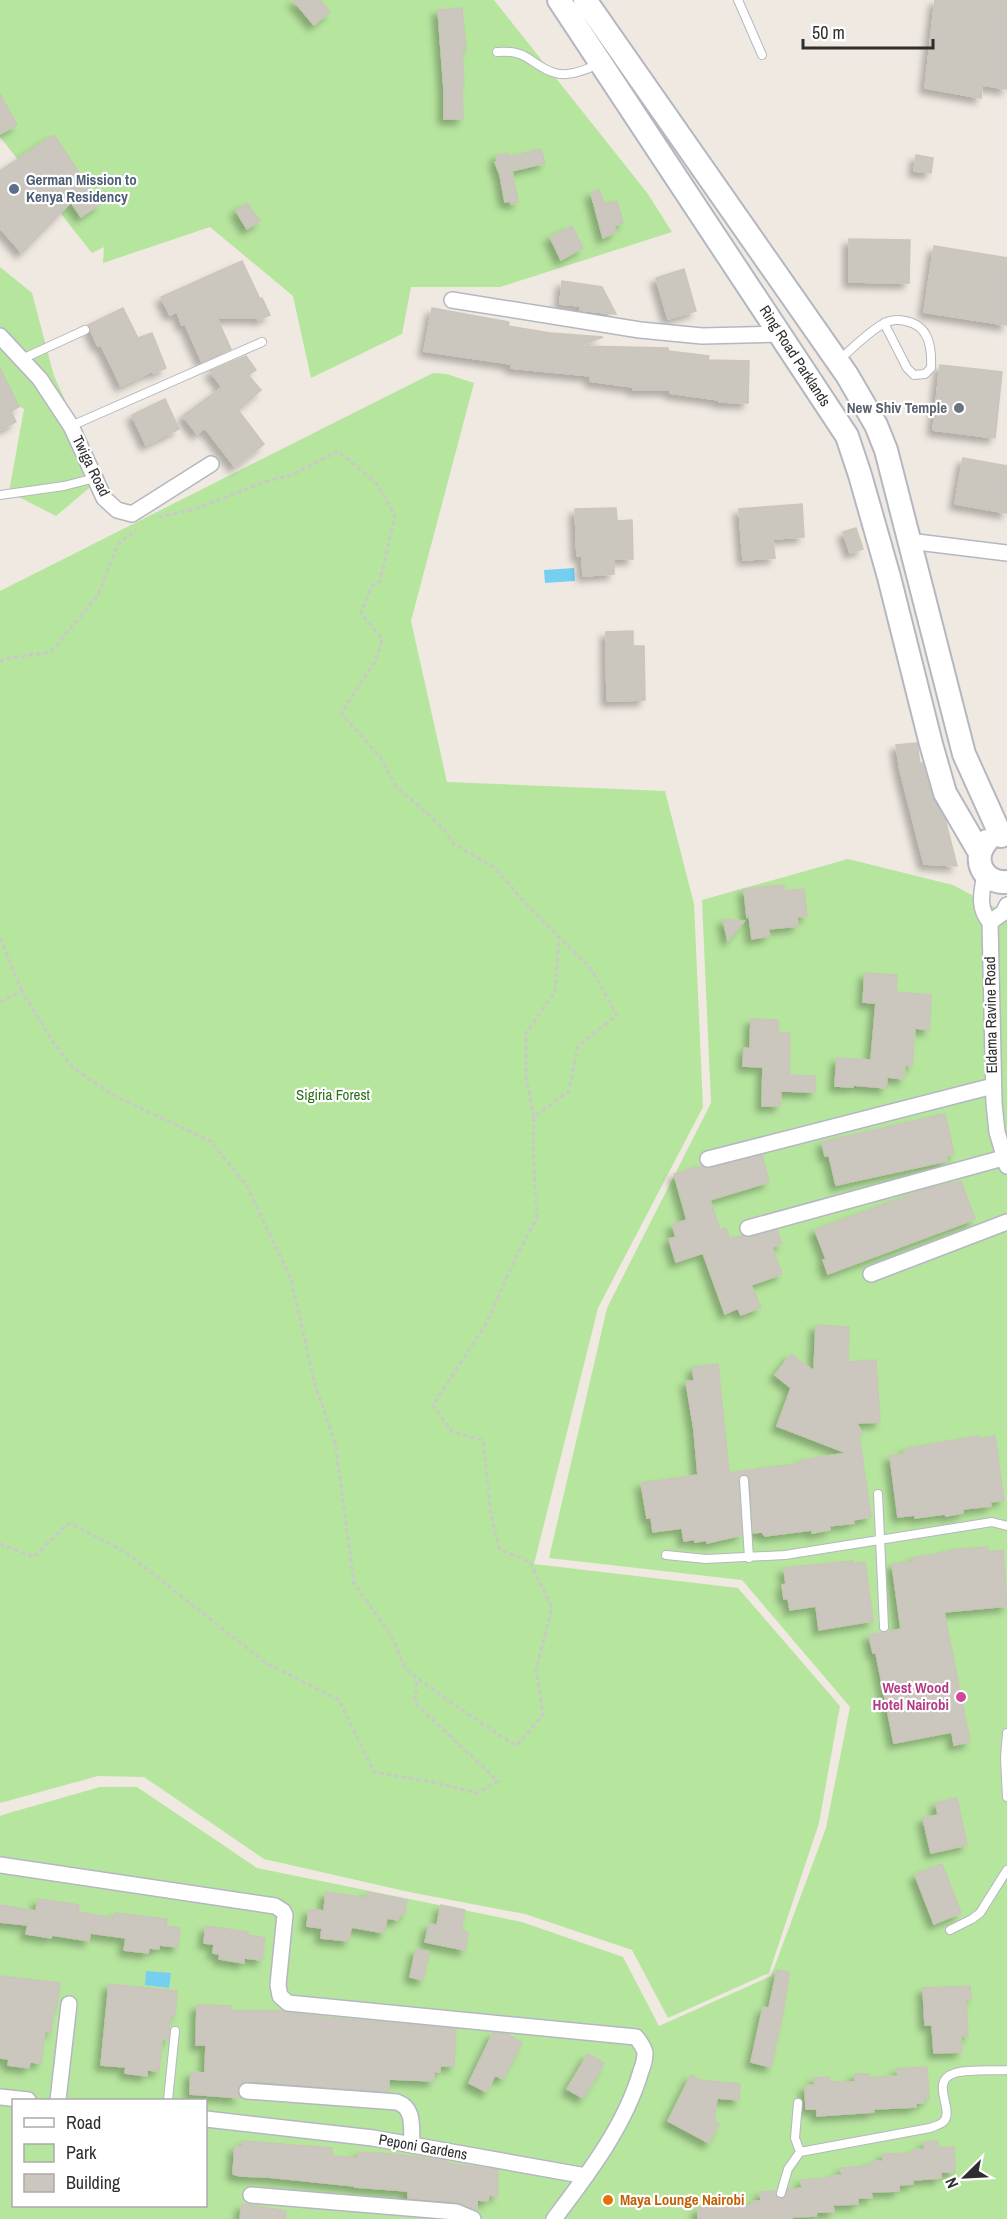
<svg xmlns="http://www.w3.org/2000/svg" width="1007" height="2219" font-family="'Archivo Narrow',sans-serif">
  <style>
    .green { fill: #b6e59e; fill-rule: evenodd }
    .water { fill: #75cff0 }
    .building { fill: #cbc7bf; stroke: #cbc5ba; stroke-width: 1.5; filter: url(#shadow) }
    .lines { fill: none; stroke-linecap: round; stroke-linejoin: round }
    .lane-casing { stroke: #b4b7c1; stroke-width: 10 }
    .street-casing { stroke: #b4b7c1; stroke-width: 18 }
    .secondary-casing { stroke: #b4b7c1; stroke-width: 26 }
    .path { stroke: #c9c9c9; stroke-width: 3; stroke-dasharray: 4.5 3; stroke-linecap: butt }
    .lane { stroke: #fff; stroke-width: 8 }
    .street { stroke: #fff; stroke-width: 15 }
    .secondary { stroke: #fff; stroke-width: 22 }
    .service-dot { fill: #5c6f8a; stroke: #fff; stroke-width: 2 }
    .worship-dot { fill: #6b7280; stroke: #fff; stroke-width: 2 }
    .hotel-dot { fill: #d1479c; stroke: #fff; stroke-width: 2 }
    .food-dot { fill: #e8710a; stroke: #fff; stroke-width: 2 }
    .labels { text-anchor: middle; stroke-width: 4.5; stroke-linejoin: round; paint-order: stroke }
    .service-label { font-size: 15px; font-weight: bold; fill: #4e5e75; stroke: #fff; text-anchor: start }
    .street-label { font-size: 15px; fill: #2e2e2e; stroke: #fff }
    .worship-label { font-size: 15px; font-weight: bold; fill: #5b616d; stroke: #fff; text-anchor: end }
    .park-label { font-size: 15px; fill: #2c6e1b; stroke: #fff }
    .hotel-label { font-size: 15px; font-weight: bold; fill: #b23c85; stroke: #fff; text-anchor: end }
    .food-label { font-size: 15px; font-weight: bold; fill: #c56008; stroke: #fff; text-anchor: start }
  </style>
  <defs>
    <filter id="shadow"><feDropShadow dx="-5.5" dy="5.5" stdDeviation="3" flood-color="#0004"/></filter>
  </defs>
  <rect width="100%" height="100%" fill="#efe9e1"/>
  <path class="green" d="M0 0H494L648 194 672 232 500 287H411L402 334 311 378 293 296 210 227 103 263 104 247 92 253 0 137Z
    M0 267 32 293 54 376 101 478 56 516 9 492 24 409 0 396Z
    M433 373 447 374 474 383 411 621 447 782 665 791 694 904 703 1107 598 1308 534 1564 738 1588 840 1706 819 1823 769 1973 668 2018 632 1950 525 1914 409 1892 264 1859 144 1777 98 1776 0 1803V591Z
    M848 859 953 885 1007 914V2219H0V1816L9 1813 100 1787H137L257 1868 522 1922 623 1957 659 2026 771 1976 826 1828 850 1707 742 1580 549 1558 607 1308 711 1103 702 900ZM14 2100H206V2206H14Z"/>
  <path class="water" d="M574 568 575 581 545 583 544 570Z
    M146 1971 171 1973 169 1988 145 1985Z"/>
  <path class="building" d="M293 0H320L330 12 314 25Z
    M935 0H1007V89L982 85 981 98 925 88Z
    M462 8 466 50H462L464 85 462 86 463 119H444V89L438 10Z
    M0 94 17 125 0 134Z
    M54 135 100 204 81 217 71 202 22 253 0 228V171Z
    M541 149 545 163 512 171 518 202 511 204 510 201 505 202 500 175 495 162 497 161 496 155 508 153 509 157 514 155 515 156Z
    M916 155 933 158 931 173 914 171Z
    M599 190 605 204 617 201 623 223 614 226 616 232 603 238 591 193Z
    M247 203 260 221 247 229 236 211Z
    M572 226 583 248 561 260 550 237Z
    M849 239 910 240 909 283 849 282Z
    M934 246 1007 258V325L924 312Z
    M242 261 260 299 262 298 270 315 258 320 257 318H217L231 349 202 362 185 324 182 325 177 312 170 315 161 297Z
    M684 269 696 311 668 319 656 278Z
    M562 281 602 287 616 314 580 310 581 306 560 304Z
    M123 308 138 338 152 333 166 368 153 373 152 371 121 386 101 345 98 346 88 325Z
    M432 308 509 322 508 326 550 333 603 337 578 346 668 348V351L709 356 708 360 749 361 748 403 719 402V400L670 393V390H633V387L590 381 591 376 511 368V364L424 351Z
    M246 356 256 370 248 375 261 390 238 410 264 444 235 467 205 428 197 434 183 416 222 387 210 371Z
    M940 365 1002 372 995 438 933 430Z
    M0 368 19 407 11 411 16 422 0 430Z
    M165 399 179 429 146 445 132 415Z
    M963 458 1007 466V513L955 504Z
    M802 504 804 537 773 539 775 558 743 560 739 509Z
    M616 508 617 521 632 520 633 559H614V574L583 576 582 556H577L575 509Z
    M856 528 863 549 850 553 843 532Z
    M633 631V646H644L645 700 607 701 606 632Z
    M917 743 920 764 922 763 932 797 945 819 957 866 924 864 900 770 896 745Z
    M784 885V891L804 889 807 916 797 917 798 926 768 929 770 936 752 939 749 915 747 917 744 889Z
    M723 919 744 921 728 941Z
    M865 973 897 975 896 992 931 995 929 1030 915 1028 912 1066 905 1065 904 1079 887 1077 886 1088 853 1085V1087L835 1086 837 1058 871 1060 876 1003 863 1002Z
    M751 1019 778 1020V1033H790L789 1075 815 1076V1092L781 1091 780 1106H762L763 1067 743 1066 744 1048 750 1049Z
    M945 1114 954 1154 946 1156 947 1161 836 1185 829 1155 825 1156 822 1142Z
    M762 1155 769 1182 710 1200 720 1230 726 1228 730 1239 742 1236 751 1237 777 1230 782 1244 772 1247 782 1274 751 1285 761 1307 741 1315 738 1308 725 1314 703 1253 676 1262 669 1239 676 1237 672 1225 687 1220 674 1174 702 1166 710 1168Z
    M961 1181 975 1219 828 1274 823 1260 826 1259 815 1230 923 1190Z
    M816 1325 849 1327 848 1362 876 1360 880 1422 857 1423 862 1434 858 1436 860 1441 871 1517 853 1520 854 1523 829 1526 830 1530 812 1533V1530L765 1536 762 1532 753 1533 750 1480 747 1475 743 1474 738 1480 742 1535 707 1543V1540L695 1542V1539L684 1541 682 1528 653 1532 651 1517 647 1518 641 1483 698 1475 694 1430 686 1381H694L693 1367 718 1364 729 1473 803 1463 802 1460 847 1453 777 1426 791 1388 775 1375 791 1354 814 1371Z
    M979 1436V1439L995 1436 1004 1500 990 1502 991 1506 963 1509V1513L946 1516 945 1514 915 1518V1515L898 1517 890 1456 905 1454 904 1449Z
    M988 1547V1552L1003 1550 1007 1606 944 1612 970 1742 954 1745 952 1732 894 1743 876 1653H873L869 1635 901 1629 892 1564 912 1562V1558L949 1552V1550Z
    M853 1561V1564L865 1562 873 1621 819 1630 816 1606 790 1610 788 1598 784 1599 782 1585 786 1584 784 1568Z
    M957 1798 967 1845 931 1853 923 1818 938 1815 936 1803Z
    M942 1864 961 1913 934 1924 915 1875Z
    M326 1892 366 1898 367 1892 407 1900 404 1915 400 1914 398 1920 387 1918 384 1933 351 1927 349 1941 321 1938 322 1928 307 1926 309 1909 324 1911Z
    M38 1899 79 1905 78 1912 114 1918 115 1913 167 1919 166 1926 180 1928 178 1947 159 1945V1949L149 1948 148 1953 124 1950 126 1938 90 1933 89 1941 52 1935 51 1938 26 1934 28 1925 0 1922V1905L36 1911Z
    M441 1905 465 1910 461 1930 468 1932 465 1950 425 1942 429 1924 437 1925Z
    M206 1926 248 1932V1935L265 1938 262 1960 244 1958V1963L219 1959 220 1954 213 1953 214 1944 204 1943Z
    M416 1949 429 1952 423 1980 410 1977Z
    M777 1970 789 1972 783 2012 771 2067 751 2062 763 2007 769 2008Z
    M0 1976 60 1983 57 2007 54 2006 51 2032 45 2031 41 2063 30 2062 29 2068 8 2065 9 2059 0 2058Z
    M109 1984 177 1991 175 2015 171 2014 168 2040 162 2039 159 2071 147 2070V2076L125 2073 126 2067 101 2065Z
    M970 1986 971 2000H966L968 2036H961L962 2052 934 2053 932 2025H925L923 1988Z
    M197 2005 231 2006V2011H283L322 2017 456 2029 454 2066H440V2072H434V2081L389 2079 388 2092 248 2081 239 2086 237 2091 240 2098 190 2094 191 2072 205 2073 206 2045H196Z
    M493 2033 506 2034 522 2042 503 2079 495 2075 487 2092 469 2083Z
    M588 2054 604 2063 583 2098 567 2089Z
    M927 2067 929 2098H924V2103H916V2107L874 2109V2112L817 2116V2109H806L805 2086 815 2085 814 2078 829 2077V2082H855V2074H869V2078L898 2076 897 2069Z
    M691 2075 700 2080 740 2084 739 2100 717 2098 714 2121 719 2124 709 2143 668 2121Z
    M243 2141 332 2148V2156L358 2158V2152L393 2154 433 2159 447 2161 446 2163 498 2170 497 2196 489 2195 488 2201 477 2200V2210L457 2202 408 2198V2191L355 2187V2186L268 2177 240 2176 233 2174 235 2146 243 2147Z
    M938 2141V2148L954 2147 955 2172H941V2178L913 2180V2184L899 2185V2191L871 2192 872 2198H858V2204L833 2205 834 2212H817L816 2216 792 2217V2219H698V2208L752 2205V2201H761L760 2192 775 2191 777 2198 783 2199 788 2190 802 2188 801 2180 830 2178V2176L842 2175 841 2168 871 2166V2162L883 2161V2154L913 2153V2150L925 2149 924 2142Z
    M242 2204 286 2211 285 2219H240Z"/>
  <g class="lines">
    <g class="lane-casing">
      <path id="lane" d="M738 0 762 55
        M497 52C529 49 531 66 555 73 569 77 584 70 597 65
        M22 359 85 330
        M840 359C853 348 867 333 883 324 889 320 898 319 905 321 929 325 932 347 931 368L925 374 914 375 907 368 884 323
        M71 426 262 342
        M0 495 64 486 95 478
        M744 1480 749 1558
        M878 1494 884 1627
        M666 1555 706 1559 785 1555 992 1522 1007 1526
        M1007 1733 1005 1758 1007 1797
        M950 1930 972 1919 980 1913 1007 1870
        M168 2100 175 2031
        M798 2103 795 2138 800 2152 930 2128C934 2126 940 2125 943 2122 956 2111 928 2081 955 2073 970 2069 991 2071 1007 2070
        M781 2193 788 2169 800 2152"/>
    </g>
    <g class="street-casing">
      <path id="street" d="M452 300 640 330 702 336 780 334
        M0 336 40 379 71 426 104 498 117 510 132 514 211 464
        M909 541 1007 553
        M985 874C982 891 977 908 990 922
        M990 922 994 1103 997 1132 1007 1166
        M990 922 1003 913 1007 905
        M708 1159 993 1086
        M748 1228 1003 1158
        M871 1274 1007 1222
        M0 1865 275 1906 283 1911 285 1915 278 1985 280 1996 288 2003 636 2037C640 2042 644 2047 645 2053 645 2059 643 2066 641 2071 625 2126 588 2174 554 2219
        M247 2091 397 2102C415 2108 411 2128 412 2144
        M0 2097 28 2100
        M58 2100 69 2004
        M206 2119 373 2138 586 2176
        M251 2195 456 2212 473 2219"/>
    </g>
    <g class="secondary-casing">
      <path id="secondary" d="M559 0 847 436 860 475 889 577 931 744 945 793 980 853
        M585 0 847 375 876 425 886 450 964 754 1001 836
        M987 841C971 859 983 884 1007 882"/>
    </g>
    <path class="path" d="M0 662 4 659 51 652 98 595 118 544 136 530
      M0 938 22 991
      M0 1002 22 991 53 1042 73 1068 115 1096 210 1141 247 1186 291 1279 315 1385 335 1442 354 1583 392 1637 406 1670 462 1710 516 1746 543 1715 536 1670 552 1608 530 1562 499 1549 491 1515 483 1440 452 1432 433 1405 486 1324 516 1257 537 1218 533 1153 534 1117 569 1091 578 1046 617 1015 591 969 528 906 495 868 454 844 442 827 396 786 380 757 341 713 375 662 382 639 361 613 372 586 380 581 395 515 377 484 338 451 292 475 264 482 195 509 159 517
      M534 1117 526 1078V1033L555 992 559 937
      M0 1544 34 1557 69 1523 124 1551 266 1663 339 1700 374 1772 433 1782 477 1793 498 1781 415 1703 417 1679"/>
    <use href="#lane" class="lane"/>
    <use href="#street" class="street"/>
    <use href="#secondary" class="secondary"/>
  </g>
  <circle class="service-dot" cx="14" cy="189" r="6"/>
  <circle class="worship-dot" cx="959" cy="408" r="6"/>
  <circle class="hotel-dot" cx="961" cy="1697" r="6"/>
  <circle class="food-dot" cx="608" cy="2200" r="6"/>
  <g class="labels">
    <g class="service-label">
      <text x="26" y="185">German Mission to<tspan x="26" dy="17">Kenya Residency</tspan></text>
    </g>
    <g class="street-label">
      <text transform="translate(795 356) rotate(57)" y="5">Ring Road Parklands</text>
      <text transform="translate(91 466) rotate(64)" y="5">Twiga Road</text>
      <text transform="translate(991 1015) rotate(-91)" y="5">Eldama Ravine Road</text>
      <text transform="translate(423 2147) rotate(10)" y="5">Peponi Gardens</text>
    </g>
    <g class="worship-label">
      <text x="947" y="413">New Shiv Temple</text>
    </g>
    <g class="park-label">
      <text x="333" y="1100">Sigiria Forest</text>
    </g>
    <g class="hotel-label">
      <text x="949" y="1693">West Wood<tspan x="949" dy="17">Hotel Nairobi</tspan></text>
    </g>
    <g class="food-label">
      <text x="620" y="2205">Maya Lounge Nairobi</text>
    </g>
  </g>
  <rect x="12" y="2099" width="195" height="108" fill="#ffffff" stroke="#ababab" stroke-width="1.5"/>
  <rect x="24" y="2118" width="30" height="9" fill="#ffffff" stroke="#ababab" stroke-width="1.5"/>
  <text x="66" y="2129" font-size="18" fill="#2e2e2e">Road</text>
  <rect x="24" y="2144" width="30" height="18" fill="#b6e59e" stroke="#ababab" stroke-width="1.5"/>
  <text x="66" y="2159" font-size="18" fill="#2e2e2e">Park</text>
  <rect x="24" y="2174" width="30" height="18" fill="#cbc7bf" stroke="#ababab" stroke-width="1.5"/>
  <text x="66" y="2189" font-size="18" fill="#2e2e2e">Building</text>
  <g transform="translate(965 2177) rotate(246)" stroke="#ffffff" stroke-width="4.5" paint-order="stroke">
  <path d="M0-4.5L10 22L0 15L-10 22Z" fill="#2e2e2e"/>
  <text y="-9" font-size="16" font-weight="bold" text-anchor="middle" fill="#2e2e2e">N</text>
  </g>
  <path d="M803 39v9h130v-9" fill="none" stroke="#2e2e2e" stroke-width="3"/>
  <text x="812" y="39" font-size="18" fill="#2e2e2e" stroke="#ffffff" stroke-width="4.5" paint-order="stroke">50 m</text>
</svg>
